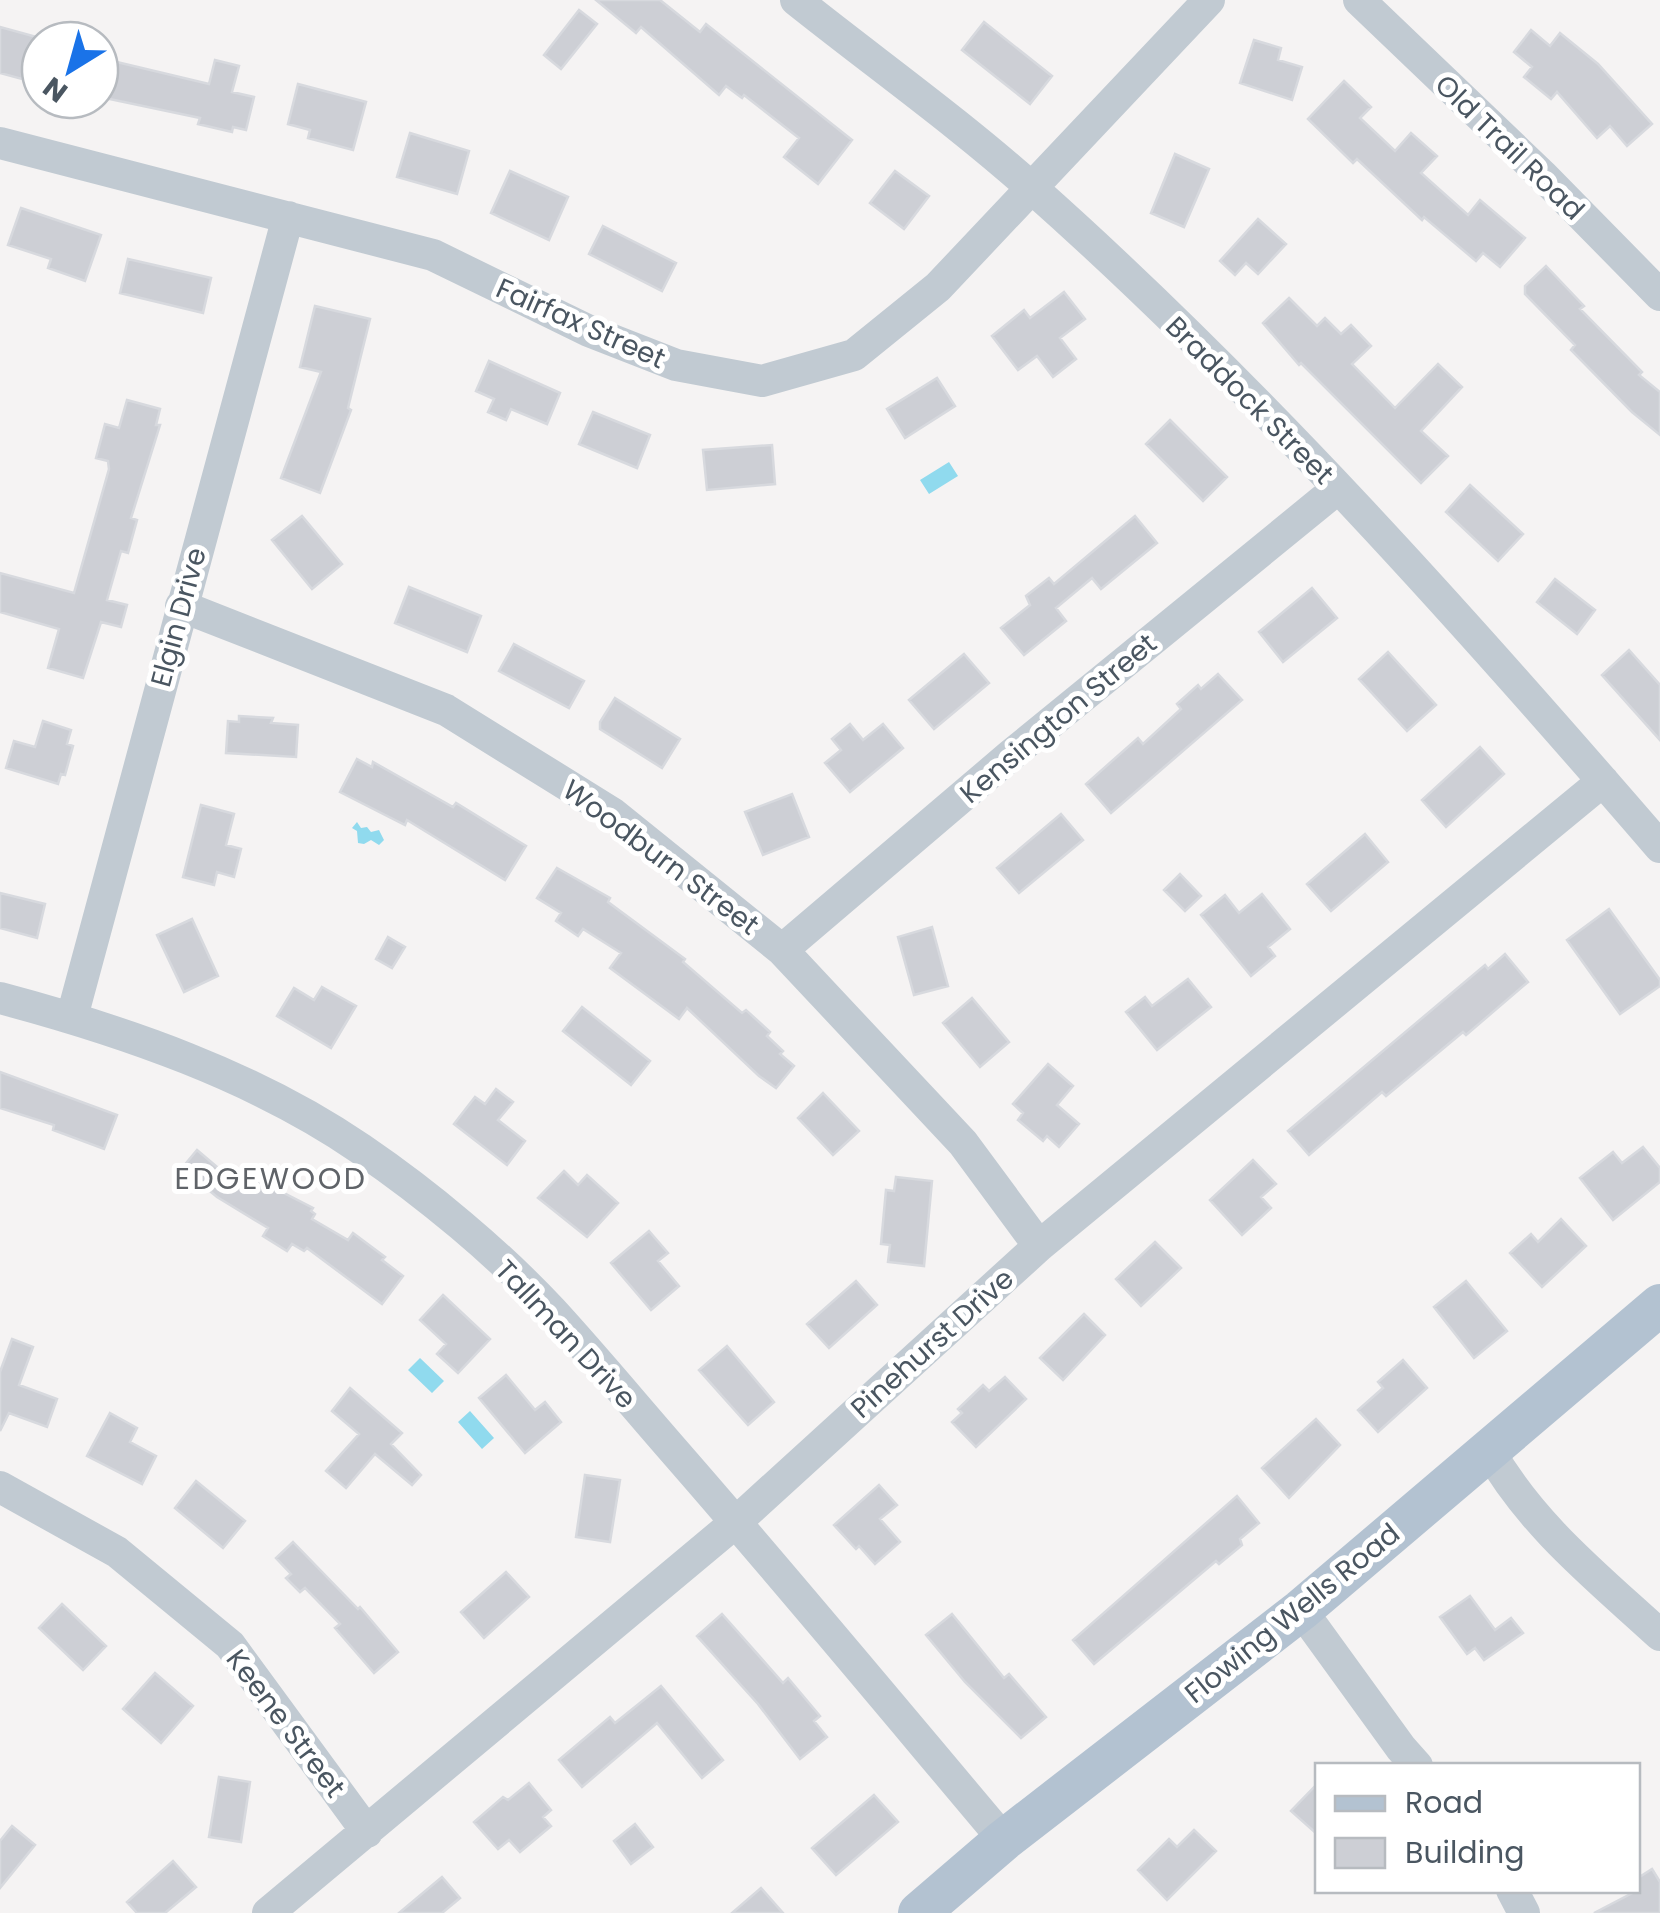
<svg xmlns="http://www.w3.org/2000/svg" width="1660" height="1913" font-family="Poppins,sans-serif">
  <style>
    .water { fill: #90daee }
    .building { fill: #cdcfd5; stroke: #d7d9de; stroke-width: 2.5 }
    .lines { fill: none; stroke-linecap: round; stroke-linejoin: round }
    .minor { stroke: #c1cad2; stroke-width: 32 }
    .major { stroke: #b3c2d1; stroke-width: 42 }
    .labels { text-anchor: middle; stroke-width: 10; stroke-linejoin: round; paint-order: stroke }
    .street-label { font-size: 28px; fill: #4a5661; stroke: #fff }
    .neighbourhood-label { font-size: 30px; letter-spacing: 2.5px; fill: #5f6368; stroke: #fff }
  </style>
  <rect width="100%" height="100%" fill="#f5f3f3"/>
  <path class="water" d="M949 462 958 476 929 494 920 480Z
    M357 822 361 828 367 827 371 832 379 830 384 840 379 845 371 840 364 844 358 843 357 831 352 828Z
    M420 1358 444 1381 432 1393 408 1370Z
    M470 1411 494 1438 482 1449 458 1422Z"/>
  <path class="building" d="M596 0H660L700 32 706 24 852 140 818 184 784 157 799 138 744 95 742 98 726 86 719 95 641 27 636 33Z
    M579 10 597 24 561 69 544 55Z
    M984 22 1052 76 1030 104 962 50Z
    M0 27 40 38V78L23 73 22 79 0 73Z
    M1531 30 1550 46 1560 33 1598 64 1652 124 1627 146 1610 126 1597 138 1557 92 1551 99 1524 77 1532 67 1514 52Z
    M1254 40 1281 48 1278 60 1302 67 1292 100 1240 83Z
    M100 58 209 84 215 60 239 66 232 92 254 97 246 130 233 127 232 132 198 124 200 118 100 97Z
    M1344 81 1371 107 1360 118 1395 151 1411 133 1437 156 1421 173 1468 215 1480 200 1525 238 1500 267 1483 253 1476 261 1424 217 1422 220 1357 159 1353 163 1308 119Z
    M298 84 366 102 353 150 308 138 310 130 288 124Z
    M410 133 469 151 457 194 397 177Z
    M1175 154 1209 169 1184 227 1151 213Z
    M510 171 568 197 549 240 491 213Z
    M895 171 929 196 904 229 870 203Z
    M21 208 101 235 85 281 48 268 51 259 8 245Z
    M1258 219 1286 244 1258 274 1246 263 1235 275 1220 261Z
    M603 226 676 263 662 291 589 254Z
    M128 259 211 278 203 313 120 293Z
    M1546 266 1584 306 1580 309 1642 372 1639 375 1660 392V435L1632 412 1571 350 1575 345 1525 294V286Z
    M1064 292 1085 319 1060 338 1076 359 1053 377 1037 356 1018 370 992 336 1024 310 1030 318Z
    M1289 298 1317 326 1325 318 1341 334 1351 325 1371 346 1352 364 1395 408 1438 364 1462 387 1421 431 1448 456 1421 483 1301 363 1299 365 1263 323Z
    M315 306 370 319 348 408 351 410 320 493 281 478 321 372 300 367Z
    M489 361 560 393 547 424 511 409 506 420 488 412 494 399 476 391Z
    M937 378 955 406 905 438 887 409Z
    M127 400 160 409 156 425H160L131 518 137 520 128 553 121 551 107 600 127 605 121 627 101 622 83 678 48 668 59 629 0 612V573L74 593 109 469 108 461 96 458 105 424 119 428Z
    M593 412 650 435 637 468 579 444Z
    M1170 420 1227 477 1203 501 1146 444Z
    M772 445 775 484 707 490 703 450Z
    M1470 485 1523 534 1498 561 1446 512Z
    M302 516 342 564 312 589 272 540Z
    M1135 516 1157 543 1101 589 1092 578 1056 608 1066 621 1024 655 1001 628 1030 605 1026 596 1049 578 1054 584Z
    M1555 579 1595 610 1577 634 1537 602Z
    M409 587 481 616 467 652 395 623Z
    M1312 588 1337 618 1283 662 1259 632Z
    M514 644 584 681 569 708 499 671Z
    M1629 650 1660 685V740L1602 675Z
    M1388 652 1436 705 1407 731 1359 679Z
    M964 654 989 683 934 729 909 700Z
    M1218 674 1242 700 1111 813 1086 784 1138 738 1143 744 1181 709 1177 704 1198 685 1201 689Z
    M615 698 680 739 662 768 600 729V722Z
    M239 716 273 718 271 723 298 725 296 757 226 753 228 721 239 722Z
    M43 721 71 730 67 744 73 746 65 775 61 774 58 784 6 768 14 741 35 747Z
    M850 724 863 740 883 724 903 748 850 792 825 763 841 750 832 739Z
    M1480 747 1504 774 1446 827 1422 800Z
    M357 759 372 767 373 762 453 807 456 803 526 846 505 880 407 820 405 825 340 792Z
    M792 794 809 837 763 855 745 812Z
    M201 805 234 814 226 845 241 849 234 877 217 872 214 885 183 877Z
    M1061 814 1083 840 1019 893 997 868Z
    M1365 834 1388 862 1331 911 1307 884Z
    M557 868 610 898 608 902 685 959 683 962 742 1013 746 1010 770 1032 767 1036 783 1051 780 1054 794 1066 776 1088 759 1076 687 1008 679 1019 610 968 621 953 583 929 578 936 556 921 561 913 537 898Z
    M1180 874 1201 896 1185 911 1164 890Z
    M0 893 45 904 37 938 0 928Z
    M1262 894 1290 929 1268 947 1275 956 1251 976 1201 915 1225 895 1239 913Z
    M1609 909 1660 980V986L1620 1014 1567 940Z
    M192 919 218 976 184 992 157 935Z
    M932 927 948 986 914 995 898 937Z
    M388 937 405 947 392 968 376 959Z
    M1505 954 1528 982 1466 1035 1463 1032 1386 1096 1382 1092 1309 1155 1288 1131 1485 965 1488 969Z
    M1188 979 1211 1007 1157 1050 1126 1012 1145 997 1152 1006Z
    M322 987 356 1006 331 1048 277 1016 294 988 314 1000Z
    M972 998 1009 1042 980 1067 943 1023Z
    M582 1007 650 1061 631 1085 563 1031Z
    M1048 1064 1073 1086 1057 1105 1079 1124 1059 1147 1047 1136 1043 1141 1018 1120 1023 1113 1013 1104Z
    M0 1072 117 1115 104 1149 53 1130 54 1125 0 1108Z
    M496 1089 513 1102 498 1120 525 1141 507 1165 454 1124 475 1097 485 1104Z
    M823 1093 859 1131 833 1155 798 1118Z
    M1643 1147 1660 1168V1182L1613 1220 1580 1178 1613 1152 1622 1163Z
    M197 1150 243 1189 251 1176 313 1208 311 1211 315 1214 312 1219 348 1240 353 1233 385 1257 382 1260 403 1276 382 1304 307 1248 304 1251 292 1244 287 1251 263 1236 268 1228 217 1197 182 1168Z
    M1253 1160 1276 1184 1261 1197 1271 1208 1242 1235 1210 1200Z
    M564 1171 578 1185 587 1175 618 1203 587 1237 538 1198Z
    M896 1177 932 1181 924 1266 888 1262 890 1245 881 1244 886 1190 894 1191Z
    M1561 1219 1586 1246 1542 1287 1510 1253 1531 1234 1538 1242Z
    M649 1231 668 1253 658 1261 679 1286 651 1310 611 1263Z
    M1155 1242 1181 1268 1141 1306 1116 1279Z
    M856 1281 877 1305 829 1348 807 1324Z
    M1466 1281 1507 1331 1474 1358 1434 1307Z
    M443 1295 490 1339 458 1373 437 1354 446 1344 420 1320Z
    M1084 1314 1105 1335 1063 1380 1040 1358Z
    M12 1339 33 1347 19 1385 57 1399 47 1427 9 1413 0 1431V1372Z
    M727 1346 774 1402 748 1425 699 1370Z
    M1403 1360 1427 1388 1378 1432 1358 1410 1383 1388 1378 1382Z
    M506 1375 535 1410 545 1402 561 1422 525 1453 479 1398Z
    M1005 1377 1026 1399 976 1447 952 1422 962 1413 958 1409 983 1385 989 1391Z
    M350 1388 402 1433 391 1444 421 1475 412 1485 375 1454 346 1488 326 1471 359 1434 332 1411Z
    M110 1413 137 1428 130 1442 156 1456 142 1484 87 1456Z
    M1316 1419 1340 1445 1289 1498 1262 1468Z
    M585 1475 620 1480 610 1542 576 1537Z
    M196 1481 245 1521 223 1548 175 1508Z
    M879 1485 897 1505 880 1519 900 1542 875 1564 859 1546 856 1549 834 1525Z
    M1237 1496 1259 1523 1240 1539 1242 1545 1219 1564 1216 1561 1094 1664 1073 1640Z
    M293 1542 358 1609 360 1607 398 1652 374 1673 335 1628 340 1624 305 1588 300 1592 286 1578 291 1574 276 1558Z
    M506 1572 529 1597 484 1638 461 1612Z
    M1470 1596 1495 1630 1511 1618 1523 1633 1484 1660 1475 1648 1467 1654 1440 1617Z
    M62 1604 106 1646 83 1670 39 1628Z
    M722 1614 783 1683 788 1678 820 1716 814 1721 827 1737 800 1759 758 1704 697 1636Z
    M952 1614 1004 1678 1009 1674 1046 1717 1021 1738 965 1682 926 1635Z
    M155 1673 193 1706 161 1743 123 1709Z
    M661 1686 723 1760 702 1778 657 1723 582 1787 559 1760 610 1717 615 1723Z
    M219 1777 250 1782 241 1842 209 1837Z
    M529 1783 551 1810 543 1817 551 1826 520 1852 509 1840 498 1849 474 1822 503 1797 508 1800Z
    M1318 1783V1835L1291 1811Z
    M874 1795 898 1822 836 1875 812 1848Z
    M635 1824 653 1847 631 1864 614 1841Z
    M12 1826 35 1845 0 1888V1841Z
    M1194 1830 1216 1851 1167 1900 1138 1870 1169 1839 1177 1847Z
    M173 1861 196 1887 165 1913H137L127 1902Z
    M1652 1869 1660 1882V1913H1594L1638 1890V1878Z
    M442 1877 460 1898 442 1913H399Z
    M761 1888 783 1913H732Z"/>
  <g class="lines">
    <path class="minor" d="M796 0C875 63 958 122 1033 189 1256 387 1465 621 1660 847
      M1359 0 1542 175 1660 295
      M0 143 433 255 589 331 676 365 762 381 854 355 938 287 1209 0
      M181 606 446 710 612 813 782 950 963 1143 1039 1246
      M782 950 1011 755 1337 489
      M0 998C124 1031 255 1076 361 1149 427 1194 498 1253 552 1311 596 1359 638 1410 681 1459 790 1584 897 1713 1004 1840
      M72 1017 288 217
      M1489 1450C1531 1525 1598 1578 1660 1635
      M0 1487 117 1552 230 1645 367 1832
      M1301 1610 1401 1748 1417 1766
      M1512 1890 1524 1913
      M268 1913 736 1522 1039 1246 1603 781"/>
    <path class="major" d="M919 1913 1004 1840 1301 1610 1660 1305"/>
  </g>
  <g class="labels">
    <g class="street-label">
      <text transform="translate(1510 147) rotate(44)" y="10">Old Trail Road</text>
      <text transform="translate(581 323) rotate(24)" y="10">Fairfax Street</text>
      <text transform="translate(1250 400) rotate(45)" y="10">Braddock Street</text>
      <text transform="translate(178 617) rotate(-75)" y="10">Elgin Drive</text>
      <text transform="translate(1058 718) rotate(-40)" y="10">Kensington Street</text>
      <text transform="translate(661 857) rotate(37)" y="10">Woodburn Street</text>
      <text transform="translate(566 1334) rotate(47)" y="10">Tallman Drive</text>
      <text transform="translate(932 1343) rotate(-42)" y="10">Pinehurst Drive</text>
      <text transform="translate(1292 1613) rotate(-39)" y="10">Flowing Wells Road</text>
      <text transform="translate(286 1723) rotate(53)" y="10">Keene Street</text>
    </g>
    <g class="neighbourhood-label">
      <text x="271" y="1189">EDGEWOOD</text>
    </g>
  </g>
  <rect x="1315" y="1763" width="325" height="130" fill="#ffffff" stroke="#b7bbc0" stroke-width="2.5"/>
  <rect x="1335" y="1796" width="50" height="15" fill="#b3c2d1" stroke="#b7bbc0" stroke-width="2.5"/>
  <text x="1405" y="1813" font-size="30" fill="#4a5661">Road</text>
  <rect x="1335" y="1838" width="50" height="30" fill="#cdcfd5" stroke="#b7bbc0" stroke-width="2.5"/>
  <text x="1405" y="1863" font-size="30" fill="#4a5661">Building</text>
  <g transform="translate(70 70) rotate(217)"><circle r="48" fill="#ffffff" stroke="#b7bbc0" stroke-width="2.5"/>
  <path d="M0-8L18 38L0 25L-18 38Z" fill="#1a73e8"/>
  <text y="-15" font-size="28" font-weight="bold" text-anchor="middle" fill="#4a5661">N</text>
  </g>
</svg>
